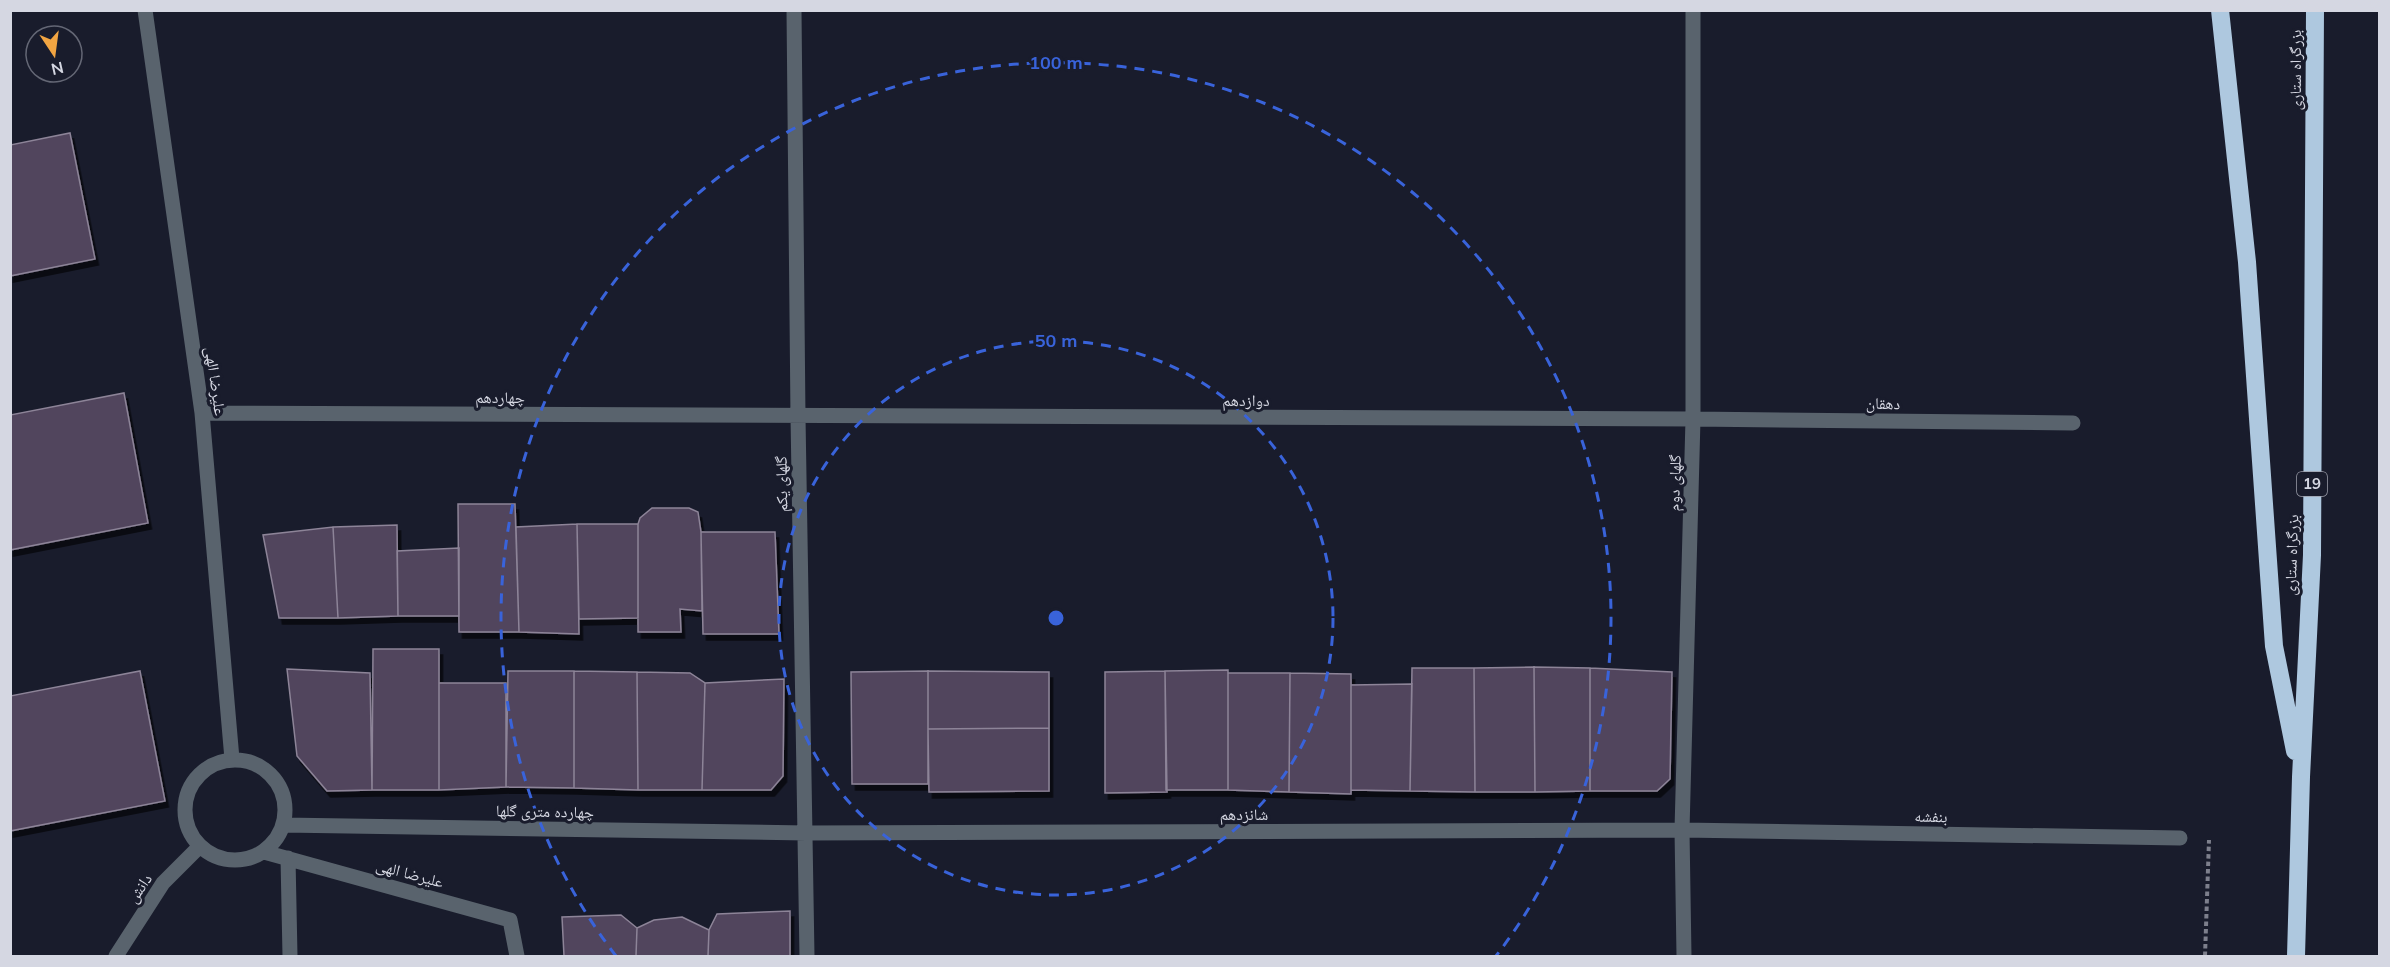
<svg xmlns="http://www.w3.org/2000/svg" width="2390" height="967" font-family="Mulish,'Noto Naskh Arabic',sans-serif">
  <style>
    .building { fill: #51455d; stroke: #8d8498; stroke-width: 1.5; filter: url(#shadow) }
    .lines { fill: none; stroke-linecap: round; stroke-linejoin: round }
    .path { stroke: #7d7f8c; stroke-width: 4; stroke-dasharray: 4.5 3; stroke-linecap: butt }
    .minor { stroke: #59636d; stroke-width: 15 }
    .highway { stroke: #aec8df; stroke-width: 18 }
    .ring { fill: none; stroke: #3963da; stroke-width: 3; stroke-dasharray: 10 8 }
    .labels { text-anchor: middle; stroke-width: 6; stroke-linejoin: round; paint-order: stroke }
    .shield { fill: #191c2c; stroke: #9d9fab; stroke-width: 1.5 }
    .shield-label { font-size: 15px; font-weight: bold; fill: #d5d7e2 }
    .street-label { font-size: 16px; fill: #d5d7e2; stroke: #191c2c }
    .centre { fill: #3963da; stroke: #191c2c; stroke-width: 3 }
    .ring-label { font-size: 18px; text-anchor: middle; font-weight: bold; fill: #3963da; stroke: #191c2c; stroke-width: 6; stroke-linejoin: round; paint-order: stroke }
  </style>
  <defs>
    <filter id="shadow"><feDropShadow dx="3.5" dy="6" stdDeviation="0" flood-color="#0009"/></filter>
  </defs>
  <rect width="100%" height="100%" fill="#191c2c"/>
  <path class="building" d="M70 133 95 259 10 276V145Z
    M124 393 148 523 10 550V415Z
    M458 504H515L519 632H459Z
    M652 508H689L698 512 701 532 702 611 680 609 681 632H638V524L640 518Z
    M577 524 579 634 519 632 516 527Z
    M577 524H638V618L579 619Z
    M397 525 398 616 338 618 333 527Z
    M333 527 338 618H279L263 535Z
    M701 532H775L779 634H703Z
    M459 548V616H398L397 551Z
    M373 649H439V790H372Z
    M1534 667 1535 792H1475L1474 668Z
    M1534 667 1590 668V791L1535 792Z
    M1412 668H1474L1475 792 1410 791Z
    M1590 668 1672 672 1670 779 1657 791H1590Z
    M287 669 370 673 372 790 327 791 297 756Z
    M1228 670V790H1166L1165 671Z
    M140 671 165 801 10 831V696Z
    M508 671H574V788L506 787Z
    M574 671 637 672 638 790 574 788Z
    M928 671V784H852L851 672Z
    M928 671 1049 672V728L928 729Z
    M1165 671 1167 792 1105 793V672Z
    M637 672 690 673 705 683 702 790H638Z
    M1228 673H1290L1289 792 1228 790Z
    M1290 673 1351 674V794L1289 792Z
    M784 679 783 776 771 790H702L705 683Z
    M439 683H506V787L439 790Z
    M1412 684 1410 791 1351 790V685Z
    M1049 728V791L929 792 928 729Z
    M790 911V956H708L709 930 717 914Z
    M621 915 637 928 636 956H564L562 917Z
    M682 917 709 930 708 956H636L637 928 654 920Z"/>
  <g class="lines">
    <path class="path" d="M2205 956 2209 840"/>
    <path class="minor" d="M145 10 202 413 232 759
      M794 10 798 417 807 956
      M202 413 1693 419 2073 423
      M185 810a50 50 0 1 1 100 0a50 50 0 1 1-100 0Z
      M283 825 806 833 1682 830 2180 838
      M264 852 510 920 517 956
      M288 858 290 956
      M116 956 163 883 199 847
      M1684 956 1682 830 1693 419V10"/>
    <path class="highway" d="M2220 10 2247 262 2274 646 2295 751
      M2296 956 2301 777 2312 555 2315 10"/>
  </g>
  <g class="ring">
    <circle cx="1056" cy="618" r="277"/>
    <path d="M616 956A555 555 0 1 1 1496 956"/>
  </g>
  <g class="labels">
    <rect class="shield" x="2297" y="472" width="30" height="24" rx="4.5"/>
    <g class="shield-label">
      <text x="2312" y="489">19</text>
    </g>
    <g class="street-label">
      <text transform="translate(2295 70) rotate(-90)" y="6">بزرگراه ستاری</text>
      <text transform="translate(216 381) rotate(82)" y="6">علیرضا الهی</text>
      <text x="500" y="403">چهاردهم</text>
      <text x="1246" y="406">دوازدهم</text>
      <text transform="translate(1883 403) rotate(1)" y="6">دهقان</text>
      <text transform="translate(1674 483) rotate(-88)" y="6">گلهای دوم</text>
      <text transform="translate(781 484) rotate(-91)" y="6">گلهای یکم</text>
      <text transform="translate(2291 555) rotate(-88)" y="6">بزرگراه ستاری</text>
      <text transform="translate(545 811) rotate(1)" y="6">چهارده متری گلها</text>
      <text x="1244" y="820">شانزدهم</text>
      <text transform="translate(1931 816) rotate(1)" y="6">بنفشه</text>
      <text transform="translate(410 873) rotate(15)" y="6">علیرضا الهی</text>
      <text transform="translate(139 888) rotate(-56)" y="6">دانش</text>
    </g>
  </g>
  <circle cx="1056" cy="618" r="9" class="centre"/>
  <g class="ring-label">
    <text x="1056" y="69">100 m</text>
    <text x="1056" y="347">50 m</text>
  </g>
  <rect width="2390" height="967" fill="none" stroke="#d5d7e2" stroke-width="24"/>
  <g transform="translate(54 54) rotate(167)"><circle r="28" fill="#191c2c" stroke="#646775" stroke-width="1.5"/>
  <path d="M0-4.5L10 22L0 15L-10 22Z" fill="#f2a542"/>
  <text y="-9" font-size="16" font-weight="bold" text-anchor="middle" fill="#d5d7e2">N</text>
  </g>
</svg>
